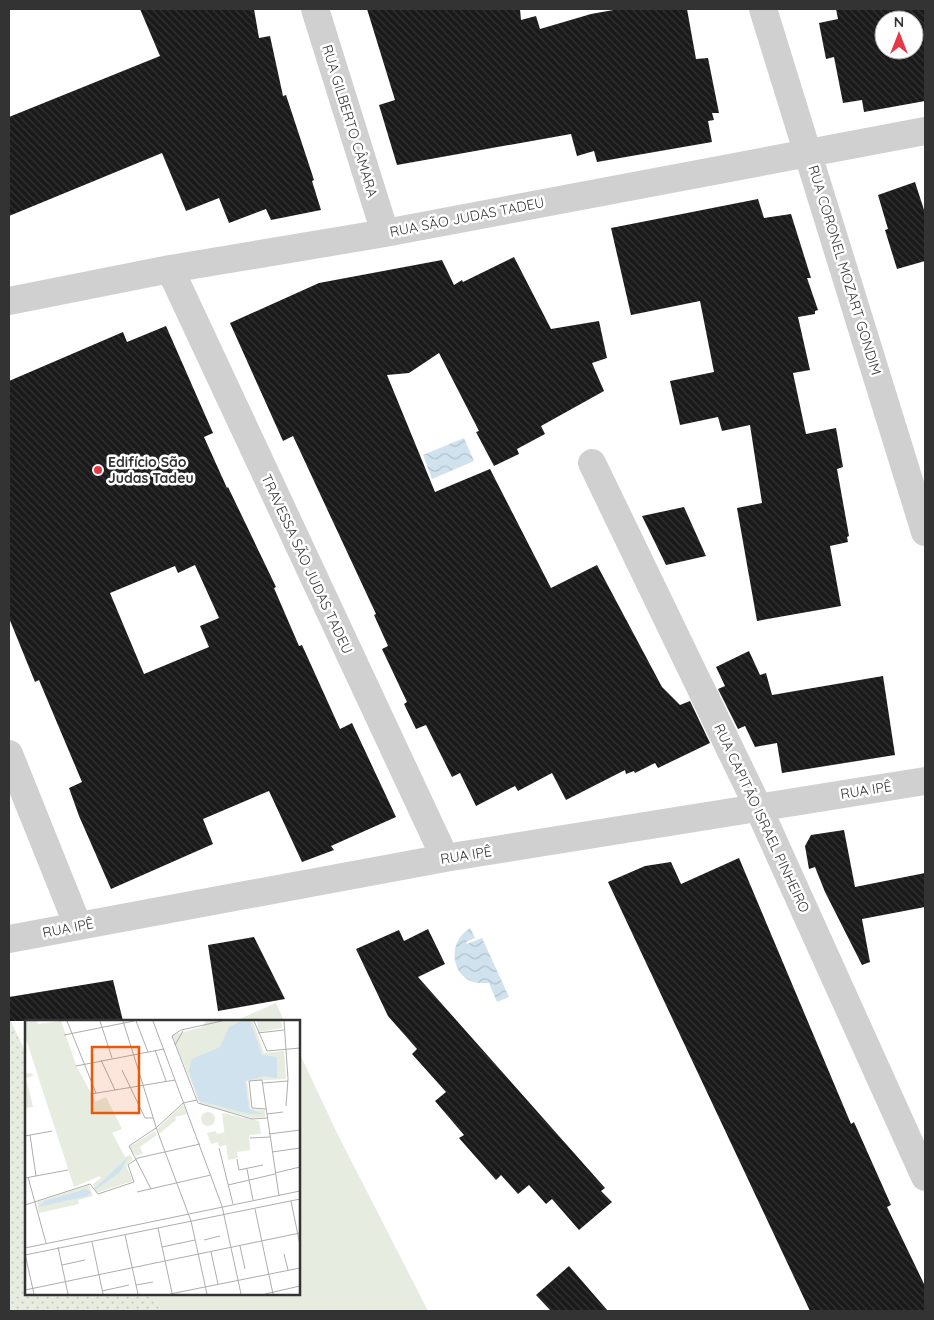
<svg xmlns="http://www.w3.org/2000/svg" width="934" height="1320" font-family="Quicksand,sans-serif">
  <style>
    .park { fill: url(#park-dots) }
    .garden { fill: #e6ecdf }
    .water { fill: url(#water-waves) }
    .building { fill: url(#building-back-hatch); fill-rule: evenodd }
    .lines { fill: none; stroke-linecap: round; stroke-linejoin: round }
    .minor { stroke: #d0d0d0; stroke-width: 28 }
    .poi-dot { fill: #e63946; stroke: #fff; stroke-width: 2 }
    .labels { text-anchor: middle; stroke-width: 5; stroke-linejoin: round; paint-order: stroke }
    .street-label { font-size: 14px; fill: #333; stroke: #fff }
    .poi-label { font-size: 14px; font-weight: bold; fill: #333; stroke: #fff; text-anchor: start }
    .inset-road { fill: none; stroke: #adadad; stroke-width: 1 }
    .view { fill: #e8590c; fill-opacity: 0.15; stroke: #e8590c; stroke-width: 2.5 }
    .inset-edge { fill: none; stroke: #333; stroke-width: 2.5 }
  </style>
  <defs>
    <pattern id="park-dots" width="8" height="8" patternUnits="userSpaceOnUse" patternTransform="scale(1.25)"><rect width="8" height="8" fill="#e6ecdf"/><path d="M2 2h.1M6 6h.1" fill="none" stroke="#c6cbc0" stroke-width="1.8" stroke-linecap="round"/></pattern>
    <pattern id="water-waves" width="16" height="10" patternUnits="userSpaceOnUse" patternTransform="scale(1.25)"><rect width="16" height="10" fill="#cfe2ee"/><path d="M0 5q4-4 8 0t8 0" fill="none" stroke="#b2c2cd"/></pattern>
    <pattern id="building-back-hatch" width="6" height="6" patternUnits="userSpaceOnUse" patternTransform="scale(1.25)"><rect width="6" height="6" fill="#1a1a1a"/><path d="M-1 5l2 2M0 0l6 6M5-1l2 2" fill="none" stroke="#333"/></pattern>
  </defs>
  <rect width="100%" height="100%" fill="#fff"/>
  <path class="park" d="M9 1017 26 1053V1294H152L161 1311H9Z"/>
  <path class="garden" d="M276 1003 284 1021H235Z
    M299 1052 337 1133 428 1311H161L152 1294H299Z"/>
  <path class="water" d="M464 438 474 461 432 479 423 455Z
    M470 928 475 938 466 942 467 944 482 938 509 997 497 1002 489 983C484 983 478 983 473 982 454 976 449 951 461 936 463 933 467 930 470 928Z"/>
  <path class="building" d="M140 9H254L259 38 270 36 283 96 286 95 314 180 312 181 321 210 271 220 266 209 229 223 219 198 186 211 162 153 9 216V117L160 56Z
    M367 9H520L521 20 536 16 540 29 591 14 619 9H687L696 59 708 58 719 113H712L714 120 708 121 712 142 597 162 594 151 577 156 571 134 397 165 379 105 395 100Z
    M836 9H925V101L864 112 862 100 843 103 834 57 826 59 819 23 838 19ZM884 20H914V50H884Z
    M915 182 925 213V261L897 269 885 230 888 229 878 195Z
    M758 199 764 218 791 214 811 278H807L818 310 815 311V314L798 317 810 370 793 373 806 434 836 428 843 467 837 469 849 536 847 537 848 542 830 546 841 606 757 621 737 508 762 503 750 425 722 431 718 417 680 425 670 381 714 372 700 301 631 315 611 228Z
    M514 257 551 329 599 321 607 358 592 363 604 391 541 426 545 434 517 449 519 454 494 466 476 432 479 431 439 353 409 373 387 375 435 492 490 469 551 588 597 565 662 687 680 705 690 701 710 743 658 768 655 763 635 773 634 771 626 774 625 770 566 800 552 773 518 791 515 786 476 806 460 773 452 777 426 725 416 729 404 704 407 702 382 649 388 646 374 615 376 614 293 436 283 441 230 323 319 283 442 260 454 285 462 280 463 282Z
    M166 326 213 433 204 437 227 488 228 487 276 587 274 588 299 646 302 645 340 729 352 723 396 817 331 846 334 850 302 862 269 791 203 819 213 844 111 889 79 816 69 788 82 782 39 680 35 682 9 618V381L123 332 127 342ZM195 565 219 618 200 626 209 647 144 674 110 593 175 566 178 573Z
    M684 507 706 556 666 565 642 516Z
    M749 651 760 675 766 673 772 695 883 676 895 755 782 773 777 743 755 747 745 726 738 729 718 689 725 686 716 667Z
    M844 830 855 887 925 873V907L862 919 870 962 862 965 825 892 815 867 809 869 805 846 811 835Z
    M739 858 851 1124 854 1122 891 1205 887 1207 925 1286V1311H810L608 882 645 866 671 862 681 884Z
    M428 929 445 964 418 977 605 1188 601 1191 612 1202 579 1230 552 1199 546 1204 529 1185 518 1194 501 1175 496 1180 459 1138 464 1135 435 1101 446 1092 412 1054 417 1049 388 1016 356 949 399 930 404 941Z
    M254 937 285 999 218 1011 208 945Z
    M113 980 123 1021H9V997Z
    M569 1266 608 1311H551L536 1295Z"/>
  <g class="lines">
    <path class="minor" d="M315 9 385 233
      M763 9 925 532
      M170 269 445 858
      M9 301 170 269 385 233 925 131
      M592 463 758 807 925 1177
      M9 754 78 926
      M9 939 445 858 925 781"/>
  </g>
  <circle class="poi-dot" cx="98" cy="470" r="5"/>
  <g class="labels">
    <g class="street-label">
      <text transform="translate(350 121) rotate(73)" y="5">RUA GILBERTO CÂMARA</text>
      <text transform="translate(467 217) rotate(-11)" y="5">RUA SÃO JUDAS TADEU</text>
      <text transform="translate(845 270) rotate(73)" y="5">RUA CORONEL MOZART GONDIM</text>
      <text transform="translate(307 564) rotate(65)" y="5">TRAVESSA SÃO JUDAS TADEU</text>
      <text transform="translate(866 790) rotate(-9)" y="5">RUA IPÊ</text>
      <text transform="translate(762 818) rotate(65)" y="5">RUA CAPITÃO ISRAEL PINHEIRO</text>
      <text transform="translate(466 855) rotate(-9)" y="5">RUA IPÊ</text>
      <text transform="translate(68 928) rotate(-11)" y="5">RUA IPÊ</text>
    </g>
    <g class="poi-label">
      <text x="108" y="467">Edifício São<tspan x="108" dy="16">Judas Tadeu</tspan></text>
    </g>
  </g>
  <g transform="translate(25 1020)">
    <rect width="275" height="275" fill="#fff"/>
    <path d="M197 93 234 101 236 114 224 115 225 130 212 132 213 138 203 140Z" fill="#e6ecdf"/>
    <path d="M0 1H12L13 4 36 1 51 45 100 137 105 135 108 139 101 146 108 161 71 173 68 164 76 158 75 156 49 167 0 16ZM181 1H228L239 33 259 31 261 59 222 61 226 89 240 90V97L228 98 175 84 147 15 177 7ZM232 1H256L257 8 234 12ZM158 84 162 94 150 97 151 100 134 114 133 108ZM130 111 132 115 115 127 118 134 111 136 104 127ZM64 165 68 176 53 180 54 184 14 193 12 182Z" fill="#e6ecdf"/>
    <path d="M7 53 8 56 1 58 8 87 0 88V54ZM81 77 97 109 87 113 70 82ZM176 99a7 7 0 1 1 14 0a7 7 0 1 1-14 0ZM191 111 192 114 200 112 201 125 194 127 193 122 186 124 182 113Z" fill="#e6ecdf"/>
    <path d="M216 1H225L237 35 252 37V58L240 56 220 61 224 89 239 94H225L174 81 164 51 167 39 195 27 204 7ZM103 137 95 152 70 170V168ZM61 169 66 172 62 176 13 187 20 181Z" fill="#cfe2ee"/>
    <path class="inset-road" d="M42 1 71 73M75 1 87 38M98 1 133 113 166 201 182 274M111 1 123 32M128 1 197 186 216 274M197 1 156 10 147 16 173 83 227 99 242 98M229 1 242 31 275 28M259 1 263 59 261 86M233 13 259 10M39 15 109 1M150 25 158 11M130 30 141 61M76 40 90 70M51 46 139 29M97 50 120 98H128M238 63 263 61M66 74 150 60M241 89 227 88 224 61 237 60 254 176M242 94 258 92M244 114 275 110M5 115 11 156M0 116 27 111M225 118 245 117M194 128 208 184M247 132 275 128M212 139 214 150 238 145M222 149 228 180M250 153 275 147M3 157 21 223M0 158 43 150M203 165 250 154M126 169 104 126 131 108 158 83 172 80M112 172 186 155M266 181 275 225M0 185 65 164 73 174 109 162 103 145 113 138 175 124M230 189 248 274M133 208 147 273M100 215 113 274M179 220 195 216M67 222 78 274M215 226 220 249M33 227 43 274M137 227 170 220M0 228 275 171M186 232 193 264M0 234 9 274M259 234 263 250M0 235 275 179M37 245 60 240M111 265 128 262M0 270 275 213M77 271 104 265M145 274 275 248M240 274 275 266"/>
    <path class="view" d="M67 27H114V93H67Z"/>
    <rect width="275" height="275" class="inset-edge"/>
  </g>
  <rect width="934" height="1320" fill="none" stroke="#333333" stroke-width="20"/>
  <g transform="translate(899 35)"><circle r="24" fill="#ffffff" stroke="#adadad"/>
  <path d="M0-4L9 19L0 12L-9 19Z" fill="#e63946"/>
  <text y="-8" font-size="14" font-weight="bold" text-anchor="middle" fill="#333333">N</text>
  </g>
</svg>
